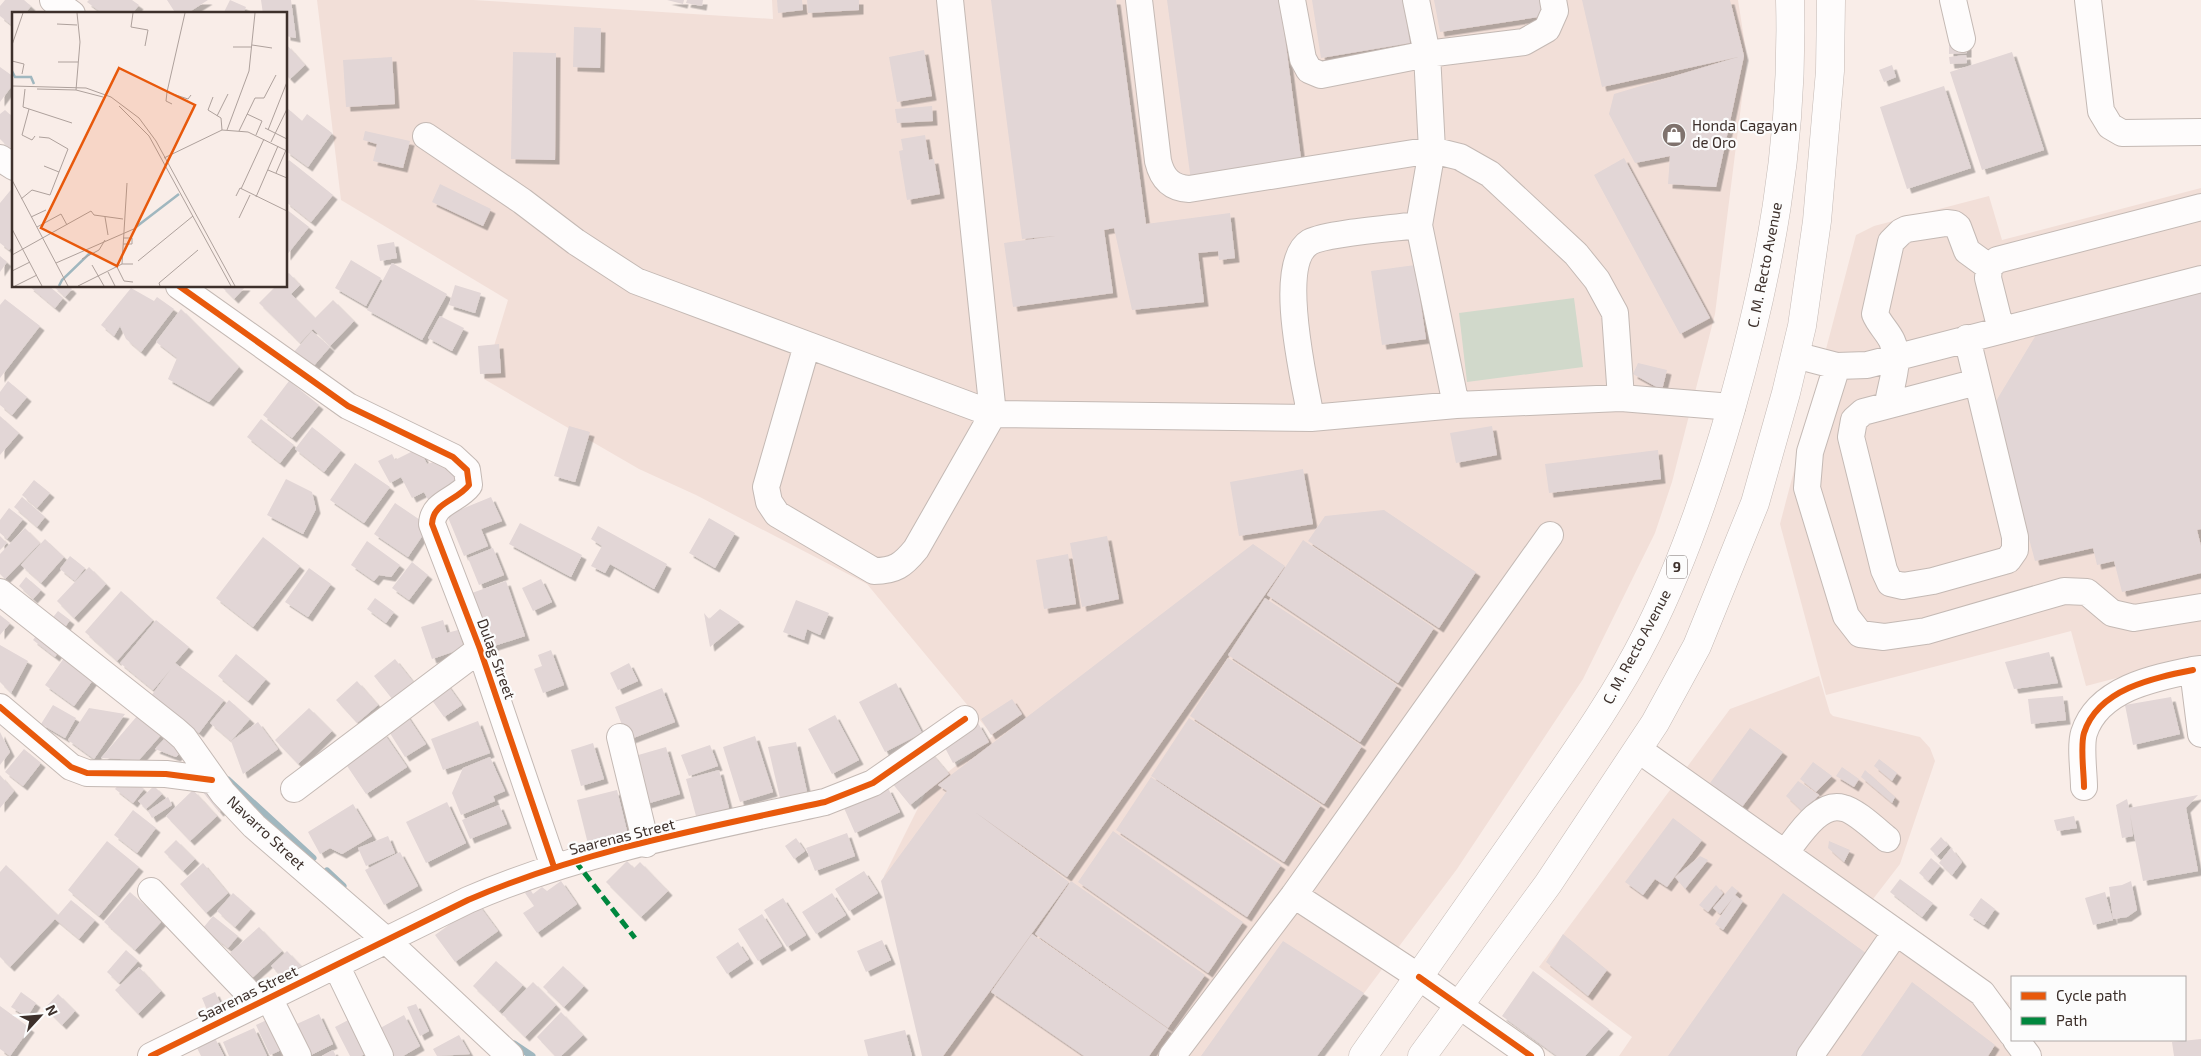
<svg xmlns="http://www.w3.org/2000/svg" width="2201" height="1056" font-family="'Exo 2',sans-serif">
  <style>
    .built { fill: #f2dfd8 }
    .green { fill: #d1d9cb }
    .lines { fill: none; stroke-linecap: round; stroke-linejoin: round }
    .stream { stroke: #a0b7bf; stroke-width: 7 }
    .building { fill: #e2d6d6; filter: url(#shadow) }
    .minor-casing { stroke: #c4b9b4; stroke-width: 28 }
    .highway-casing { stroke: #c4b9b4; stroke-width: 29 }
    .minor { stroke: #fefcfc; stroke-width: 26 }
    .highway { stroke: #fefcfc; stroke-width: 28 }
    .quiet { stroke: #00873e; stroke-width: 5; stroke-dasharray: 10 5; stroke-linecap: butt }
    .cycleway-casing { stroke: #fcfcfc; stroke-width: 9 }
    .cycleway { stroke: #e8590c; stroke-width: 6 }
    .labels { text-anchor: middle; stroke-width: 4.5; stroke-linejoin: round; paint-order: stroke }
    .shield { fill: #fcfcfc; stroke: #766d6a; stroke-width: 1 }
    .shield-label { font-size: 14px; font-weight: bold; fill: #3d302b }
    .poi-label { font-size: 15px; fill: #3d302b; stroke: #fcfcfc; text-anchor: start }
    .street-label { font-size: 15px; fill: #3d302b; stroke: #fcfcfc }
    .inset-river { fill: none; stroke: #a0b7bf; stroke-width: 2.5 }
    .inset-road { fill: none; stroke: #aea19c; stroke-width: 1 }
    .view { fill: #e8590c; fill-opacity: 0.15; stroke: #e8590c; stroke-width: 2.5 }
    .inset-edge { fill: none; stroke: #3d302b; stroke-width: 2.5 }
  </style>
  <defs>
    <filter id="shadow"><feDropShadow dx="4.5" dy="4.5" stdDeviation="0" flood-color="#0004"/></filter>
  </defs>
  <rect width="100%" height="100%" fill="#f9ede8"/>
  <path class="built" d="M317 0H474L773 19 772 0H1738L1747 58 1715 314 1672 482 1655 533 1583 679 1457 869 1317 1056H927L884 876 928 788 993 736 867 584 696 495 639 469 484 379 508 300 341 200Z
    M2201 188V656L2086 686 2071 631 1826 695 1780 524 1856 235 1874 226 1989 196 2002 240Z
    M1819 676 1830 713 1833 716 1920 737 1930 748 1935 761 1900 864 1870 903 2009 1003 2016 1056H1619L1632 1037 1539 967 1730 709Z"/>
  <path class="green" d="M1574 298 1583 367 1467 382 1459 313Z"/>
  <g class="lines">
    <path class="stream" d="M228 780 313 858
      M327 871 343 886
      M514 1044 532 1056"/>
  </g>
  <path class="building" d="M5 0H24L31 6 25 14H14V27L0 16V6Z
    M89 0H132L139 5 132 14H103L87 2Z
    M167 0H208L186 14H176Z
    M230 0 246 7 243 14H223Z
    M261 0H291L296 38 286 36V14H263Z
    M667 0H684L683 4Z
    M687 0H703L702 6 686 3Z
    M777 0H802L803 10 778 13Z
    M807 0H859V10L808 13Z
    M991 0H1116L1146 224 1230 213 1235 258 1219 260 1218 251 1198 253 1204 302 1132 310 1114 228 1104 230 1113 293 1013 307 1004 243 1055 236 1022 239Z
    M1167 0H1280L1302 166 1191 181Z
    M1312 0H1403L1410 43 1321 58Z
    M1434 0H1542L1545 16 1440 32Z
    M1582 0H1730L1744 56 1716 187 1668 184 1670 156 1635 163 1609 114 1614 94 1738 57 1602 87Z
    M574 27 601 28 600 68 573 67Z
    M286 44 305 65 290 79 286 75Z
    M1949 45H1967V53L1949 54Z
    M924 50 932 96 897 102 889 57Z
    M513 52 556 53 555 160 511 159Z
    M2012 52 2044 150 1982 170 1950 72Z
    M1966 55 1967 63 1950 64 1949 57Z
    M392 57 395 104 346 107 343 60Z
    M1892 65 1896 77 1884 82 1879 70Z
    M0 67 14 77V83L0 102Z
    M1944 86 1971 168 1907 189 1880 107Z
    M932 106 933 121 897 123 895 109Z
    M286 107 302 121 307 114 332 133 308 167 286 151Z
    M5 110 14 118V145L10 149 0 139V114Z
    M365 131 410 141 403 168 373 161 377 144 363 140Z
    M925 135 929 160 934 159 940 194 907 200 899 151 903 150 901 139Z
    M1624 158 1710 318 1680 334 1594 175Z
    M289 160 333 195 311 222 286 202V164Z
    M440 184 491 209 483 226 432 202Z
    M14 186V244L9 250 0 243V203Z
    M286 209 309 227 286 256Z
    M394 242 397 258 380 261 377 245Z
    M0 256 7 262 0 272Z
    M351 260 381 278 366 306 335 288Z
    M392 263 447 294 422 340 367 310Z
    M1415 265 1426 339 1382 345 1371 271Z
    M289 273 300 285 291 294 315 318 333 300 354 321 330 346 313 329 300 343 259 303 276 286H286V275Z
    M455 285 481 293 475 313 449 305Z
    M29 286H49L63 298 55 308Z
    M53 286H69L72 289 65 297Z
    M221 286H246L234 299Z
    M131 288 154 301 157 297 174 309 141 352 126 339 120 326 114 336 101 325Z
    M2201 290V529L2197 530 2201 546V573L2122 592 2114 561 2097 565 2093 548 2035 561 1993 406 2039 330Z
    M5 299 40 326 0 378V305Z
    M181 309 239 367 209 402 168 379 177 358 156 342Z
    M440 316 464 328 452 351 428 338Z
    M312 331 330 347 311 369 293 353Z
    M499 344 501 373 480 374 478 346Z
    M1638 363 1667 370 1662 390 1633 374Z
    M8 381 27 397 12 415 0 405V392Z
    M289 381 319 405 292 438 263 415Z
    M0 416 19 433 0 455Z
    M261 419 294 445 280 463 247 437Z
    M569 426 590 432 575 482 554 476Z
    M1492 426 1497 455 1456 463 1450 433Z
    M312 427 341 450 324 472 295 449Z
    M419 448 427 464 440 460 464 485 430 503 424 492 412 498 401 477 390 483 378 461 392 454 395 460Z
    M1658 450 1661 479 1549 493 1545 464Z
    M355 463 390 487 364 523 330 500Z
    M1303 469 1313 524 1239 536 1230 482Z
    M286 479 312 492 316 509 303 534 267 515Z
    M34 480 50 493 37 508 22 495Z
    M22 497 45 517 37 527 14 507Z
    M491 497 502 521 481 529 488 546 464 556 447 515Z
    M395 503 429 526 408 557 374 534Z
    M9 508 23 519 7 539 0 533V520Z
    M1384 510 1476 572 1439 628 1308 541 1325 516Z
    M709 518 735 533 715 568 689 553Z
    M520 523 582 555 571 577 509 544Z
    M598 526 667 564 654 589 610 564 605 573 591 566 602 546 591 539Z
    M25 528 40 543 5 579 0 574V554Z
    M0 536 7 543 0 550Z
    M1107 536 1119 599 1082 607 1070 543Z
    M263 537 300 566 253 627 216 598Z
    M45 539 64 557 41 583 21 565Z
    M1303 540 1434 628 1398 683 1267 595Z
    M367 541 400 565 391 577 379 575 374 581 351 565Z
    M1253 544 1285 566 1067 877 975 812 1069 882 943 1056H922L881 881 947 791 938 785Z
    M493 548 504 575 479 585 468 558Z
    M1068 554 1076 604 1044 609 1036 560Z
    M70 556 85 568 75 581 60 569Z
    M412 562 428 575 409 600 392 588Z
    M89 567 106 584 74 618 57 601Z
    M309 568 331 584 308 617 285 602Z
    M26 577 41 590 33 599 19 586Z
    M541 579 552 602 533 611 522 588Z
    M506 581 525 636 488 648 469 594Z
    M121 591 153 620 117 661 85 632Z
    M375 598 394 612 386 623 367 609Z
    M1265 598 1397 685 1360 742 1228 655Z
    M796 600 829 613 820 635 807 629 804 640 783 632Z
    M720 609 740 622 710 647 704 613 709 619Z
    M58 611 70 620 63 630 50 621Z
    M0 615 10 623 0 635Z
    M156 620 189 647 175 663 224 700 199 733 151 696 171 669 153 690 120 663Z
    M443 620 447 633 458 630 464 648 432 659 421 627Z
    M39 632 61 648 55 657 33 640Z
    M0 645 28 661 11 693 0 682Z
    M551 650 564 685 543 693 534 669 542 666 538 655Z
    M2049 652 2058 683 2014 689 2005 662Z
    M236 654 266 679 248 701 218 676Z
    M64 658 93 680 74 706 45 685Z
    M1228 658 1362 746 1324 804 1190 716Z
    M395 659 414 683 393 700 374 676Z
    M629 663 638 681 618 690 610 673Z
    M444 680 462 705 444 717 426 692Z
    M357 681 378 705 357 723 336 700Z
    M896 683 922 733 885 752 859 702Z
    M662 688 675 722 628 740 615 707Z
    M2063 696 2066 720 2031 724 2028 699Z
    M2171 697 2180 734 2133 745 2125 705Z
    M1012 699 1022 714 991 735 981 719Z
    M229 700 250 719 231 741 258 722 278 749 243 774 231 741 210 723Z
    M53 705 76 718 65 738 41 724Z
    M89 708 125 714 94 759 68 740Z
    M309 708 332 731 298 764 275 740Z
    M406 714 426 744 405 757 386 727Z
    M138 715 161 735 139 760 101 758Z
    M835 715 859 760 832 774 808 729Z
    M1189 718 1321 805 1284 862 1151 776Z
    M478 721 490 753 443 770 431 739Z
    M978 723 989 742 953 763 943 744Z
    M1750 728 1783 752 1742 807 1710 783Z
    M0 732 10 752 0 765Z
    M383 732 407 767 366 794 343 760Z
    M755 736 773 792 740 802 723 747Z
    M166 737 182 751 176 757 155 749Z
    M796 742 807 792 780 798 768 747Z
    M593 743 604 779 581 786 571 750Z
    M710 745 718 766 689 776 681 755Z
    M666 747 680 794 643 805 628 758Z
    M927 748 949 774 910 805 888 778Z
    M24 749 41 763 23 786 5 772Z
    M490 757 505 791 493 796 495 801 461 815 452 793 463 768Z
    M1879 759 1897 773 1892 781 1874 766Z
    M1813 762 1832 776 1816 792 1800 779Z
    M1842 767 1859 779 1854 787 1836 776Z
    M719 770 729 808 696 816 686 779Z
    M1865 770 1895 797 1892 803 1861 777Z
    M0 775 14 791 0 808Z
    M127 775 144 789 133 803 115 789Z
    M1151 777 1281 865 1247 917 1116 830Z
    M1798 781 1819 795 1803 812 1786 796Z
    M154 786 162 794 146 809 138 801Z
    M208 786 225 807 219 812 202 791Z
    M888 788 900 812 855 833 844 808Z
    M193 790 217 816 190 841 166 816Z
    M617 790 628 835 588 844 577 800Z
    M2198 795 2186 808 2198 871 2143 881 2130 814 2133 836 2122 838 2116 805 2127 799 2129 808Z
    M168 797 172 805 152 818 148 811Z
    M447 802 466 843 426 863 406 822Z
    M353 804 372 836 342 854 330 848 320 854 308 832Z
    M499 805 507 824 470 839 462 820Z
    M133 810 156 828 137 853 114 835Z
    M2074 816 2077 828 2057 831 2054 820Z
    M1673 818 1702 840 1667 887 1655 879 1643 895 1625 882Z
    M1113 831 1243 922 1208 973 1078 882Z
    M847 833 855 856 815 871 806 848Z
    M388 836 395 853 366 866 358 848Z
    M1941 837 1948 845 1937 856 1930 849Z
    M796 838 805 851 794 859 785 846Z
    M176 840 195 859 183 871 164 852Z
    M107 841 139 867 99 916 68 890Z
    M1829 841 1850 850 1844 862 1828 848Z
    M1951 848 1962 862 1952 875 1939 863Z
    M400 852 418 886 384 905 365 870Z
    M1700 856 1708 860 1685 889 1675 877Z
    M1931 858 1940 866 1928 881 1919 873Z
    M627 861 634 868 640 862 668 891 641 917 606 882Z
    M203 863 228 893 206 913 180 884Z
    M6 865 58 915 71 900 95 920 79 939 55 919 10 967 0 957V872Z
    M864 871 878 893 849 911 835 889Z
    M1900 879 1933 903 1922 917 1890 892Z
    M561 881 577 904 537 933 523 913 534 906 525 893 530 889 533 894 542 887 547 891Z
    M1071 881 1205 975 1168 1028 1035 934Z
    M2131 881 2137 910 2127 917 2113 919 2109 887 2122 885Z
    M1716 885 1723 893 1708 912 1699 905Z
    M1732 886 1738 891 1735 895 1743 901 1723 930 1715 924 1733 898 1720 914 1713 908Z
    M130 892 162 921 135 950 104 922Z
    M2105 892 2113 920 2093 925 2085 898Z
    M233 893 251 909 235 927 217 911Z
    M832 893 846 915 816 934 802 912Z
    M1783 893 1870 956 1797 1056H1668Z
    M783 898 806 935 787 947 764 910Z
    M1981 898 1995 909 1984 925 1969 915Z
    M478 904 498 931 455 962 435 935Z
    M762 914 782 946 758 961 738 929Z
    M213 916 238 936 228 948 203 928Z
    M259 927 282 951 252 978 230 953Z
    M1032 934 1168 1029 1149 1056H1084L991 992Z
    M1563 934 1607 970 1588 996 1546 962Z
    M882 940 891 960 866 972 857 951Z
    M1283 941 1364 993 1317 1056H1201Z
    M738 942 749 959 727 974 716 957Z
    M126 950 138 961 119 983 107 972Z
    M287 951 303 968 282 977 271 966Z
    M496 961 523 985 499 1011 473 986Z
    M563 966 584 986 564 1007 543 987Z
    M139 967 161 991 138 1014 115 990Z
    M1533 971 1609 1029 1585 1056H1557L1502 1016Z
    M533 982 556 1005 525 1037 502 1014Z
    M1912 982 1995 1045 1988 1056H1861Z
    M21 992 36 1003 27 1017 11 1007Z
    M215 992 224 1011 210 1017 202 998Z
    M58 994 75 1011 62 1025 45 1008Z
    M416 1004 429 1031 420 1036 407 1007Z
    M0 1006 30 1028 10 1056 0 1049Z
    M561 1012 583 1035 561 1056H555L537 1037Z
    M319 1014 333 1044 309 1056 290 1027Z
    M404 1015 420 1046 403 1056H386L373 1032Z
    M273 1017 288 1047 270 1055 256 1025Z
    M354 1017 372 1050 361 1056H350L335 1027Z
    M254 1028 267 1056H229L223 1042Z
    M905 1030 912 1056H868L864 1040Z
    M459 1035 470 1054 437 1056 433 1049Z
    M215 1038 224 1056H201L197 1048Z
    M2201 1039V1056H2174L2172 1042Z
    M333 1050 336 1056H322Z"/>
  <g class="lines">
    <g class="minor-casing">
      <path id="minor" d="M53 0 72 14
        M1139 0 1158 161C1162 178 1171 188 1189 189L1432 150 1460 157 1490 174 1576 254 1597 280 1615 313 1621 398
        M1292 0 1303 59 1309 70 1321 75 1427 54 1524 42 1547 29 1555 11 1553 0
        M1953 0 1962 39
        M2088 0 2101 111 2110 126 2122 133 2201 132
        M426 136 522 201 576 242 636 281 993 414 1311 418 1456 405 1621 398 1732 407
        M0 158 14 167
        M1419 225 1456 405
        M179 286 348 406 453 457 467 470 469 485C457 501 433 502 432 524L480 649 554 867
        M2001 330 1988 278 1989 267 1997 260 2201 207
        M1967 338 2015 537V550L2008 560 1933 581 1903 586 1890 583 1884 570 1851 437 1854 420 1863 412 1977 382
        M807 345 766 487 769 502 777 514 874 571C895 571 903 565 916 549L993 414 950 0
        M1795 355 1837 366 1867 365 2201 279
        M1837 366 1810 452 1807 488 1846 616 1860 634 1884 637 1926 631 2064 591 2087 592 2112 613 2134 618 2201 607
        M1888 404C1891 383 1901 361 1892 341 1888 332 1879 324 1875 314L1891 242 1901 232 1907 229 1946 223 1954 224 1958 227 1967 251 1989 267
        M1311 418C1305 383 1275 263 1310 242 1327 233 1396 228 1419 225L1432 150 1427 54 1416 0
        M0 592 175 730 184 738 223 793 254 826 386 940 510 1056
        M2201 669 2193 670 2201 734
        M0 707 71 767 87 773 166 774 212 780
        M620 737 646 844
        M1639 750 1982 993 2012 1034
        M2084 787C2084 773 2080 746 2084 733 2098 689 2153 678 2193 670
        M294 789 480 649
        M1785 853C1798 837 1819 801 1843 808 1855 810 1877 831 1887 839
        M151 891 258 1003
        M1294 895 1419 977 1531 1056
        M336 965 380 1056
        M269 998 298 1056
        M2016 1040 2028 1056
        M151 1056 468 900C581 851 705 828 825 802L873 783 965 719
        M1172 1056 1294 895 1550 535
        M1810 1056 1896 932"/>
    </g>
    <g class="highway-casing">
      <path id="highway" d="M1363 1056C1416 981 1468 906 1521 831 1565 767 1612 704 1647 634 1683 563 1709 486 1731 409 1770 271 1794 144 1790 0
        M1422 1056 1548 884 1655 723 1697 646 1755 503 1786 393 1802 326 1817 221 1830 71 1831 0"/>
    </g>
    <use href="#minor" class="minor"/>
    <use href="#highway" class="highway"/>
    <path class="quiet" d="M575 861 635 938"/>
    <g class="cycleway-casing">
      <path id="cycleway" d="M179 286 348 406 453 457 467 470 469 485C457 501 433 502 432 524L480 649 554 867
        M0 707 71 767 87 773 166 774 212 780
        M2084 787C2084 773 2080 746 2084 733 2098 689 2153 678 2193 670
        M1419 977 1531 1056
        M151 1056 468 900C581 851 705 828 825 802L873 783 965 719"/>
    </g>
    <use href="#cycleway" class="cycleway"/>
  </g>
  <defs>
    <g id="shop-disc" transform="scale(1.25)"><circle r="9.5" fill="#7f726d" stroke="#fcfcfc"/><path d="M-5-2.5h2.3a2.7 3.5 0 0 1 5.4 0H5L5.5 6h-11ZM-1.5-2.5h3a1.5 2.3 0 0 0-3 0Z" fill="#fff"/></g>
  </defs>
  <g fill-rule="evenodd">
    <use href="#shop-disc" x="1674" y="135"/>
  </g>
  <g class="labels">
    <rect class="shield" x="1667" y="555.5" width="20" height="23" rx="4"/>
    <g class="shield-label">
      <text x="1677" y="572">9</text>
    </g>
    <g class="poi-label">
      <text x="1692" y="131">Honda Cagayan<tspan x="1692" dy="17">de Oro</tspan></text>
    </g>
    <g class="street-label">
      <text transform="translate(1765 265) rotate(-79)" y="5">C. M. Recto Avenue</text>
      <text transform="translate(1637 647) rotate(-62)" y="5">C. M. Recto Avenue</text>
      <text transform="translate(496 659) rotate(70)" y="5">Dulag Street</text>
      <text transform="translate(266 833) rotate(43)" y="5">Navarro Street</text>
      <text transform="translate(622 837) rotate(-14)" y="5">Saarenas Street</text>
      <text transform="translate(248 994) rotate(-26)" y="5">Saarenas Street</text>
    </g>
  </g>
  <g transform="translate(12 12)">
    <rect width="275" height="275" fill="#f9ede8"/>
    <path class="inset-river" d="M0 59 3 65H19L22 72M124 215 167 182M47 274 50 268 78 241"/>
    <path class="inset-road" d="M121 1 119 15 136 18 133 34M173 1 155 80 176 87 179 83M45 12 65 13M0 33 11 1M240 33 260 36M221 35H240M0 49 12 52 10 62M46 50H66M0 74 74 76 99 85 127 106 144 129 223 274M13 77 11 95 60 111M25 77 64 78 91 85M64 78 68 30 65 1M155 80 154 89 160 92M201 85 196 98 209 106 210 118M107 94 137 124 219 274M17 97 10 123 20 128 23 124M235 102 250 109 244 123M205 104 216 82M253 116 275 127M215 118 237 59 243 1M256 118 275 70M227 119 243 86H252L264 63M259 130 275 97M152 146 210 118 236 120 275 139M32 154 47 160M256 158 275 166M264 161 274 138M0 168 56 274M229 177 252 127M224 184 228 176 275 199M244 185 266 134M9 187 20 178 38 183 56 137 37 126 27 125M19 205 34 198M93 205 96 223M227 206 238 183M25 215 49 202 55 213M0 217 30 274M111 226H120V232H111M0 243 79 199 82 203 111 207M70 247 87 238 93 228M126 249 181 204M44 251 124 216M110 252 115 171M80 253 92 274M105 255 112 269 121 270M0 259 18 250M96 260 103 274M3 274 25 263M66 274 110 252H121M148 274 147 271 186 238"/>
    <path class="view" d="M107 56 183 93 105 254 29 216Z"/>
    <rect width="275" height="275" class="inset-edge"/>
  </g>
  <rect x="2011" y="976" width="175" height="65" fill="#fcfcfc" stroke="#b0aaa8"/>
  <rect x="2021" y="992" width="25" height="8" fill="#e8590c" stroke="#b0aaa8"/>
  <text x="2056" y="1001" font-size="15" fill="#3d302b">Cycle path</text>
  <rect x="2021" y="1017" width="25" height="8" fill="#00873e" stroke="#b0aaa8"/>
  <text x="2056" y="1026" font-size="15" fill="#3d302b">Path</text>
  <g transform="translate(40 1016) rotate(64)" stroke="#fcfcfc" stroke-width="4" paint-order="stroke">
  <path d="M0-4L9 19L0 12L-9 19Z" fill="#3d302b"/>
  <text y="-8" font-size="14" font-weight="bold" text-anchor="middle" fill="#3d302b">N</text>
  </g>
</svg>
